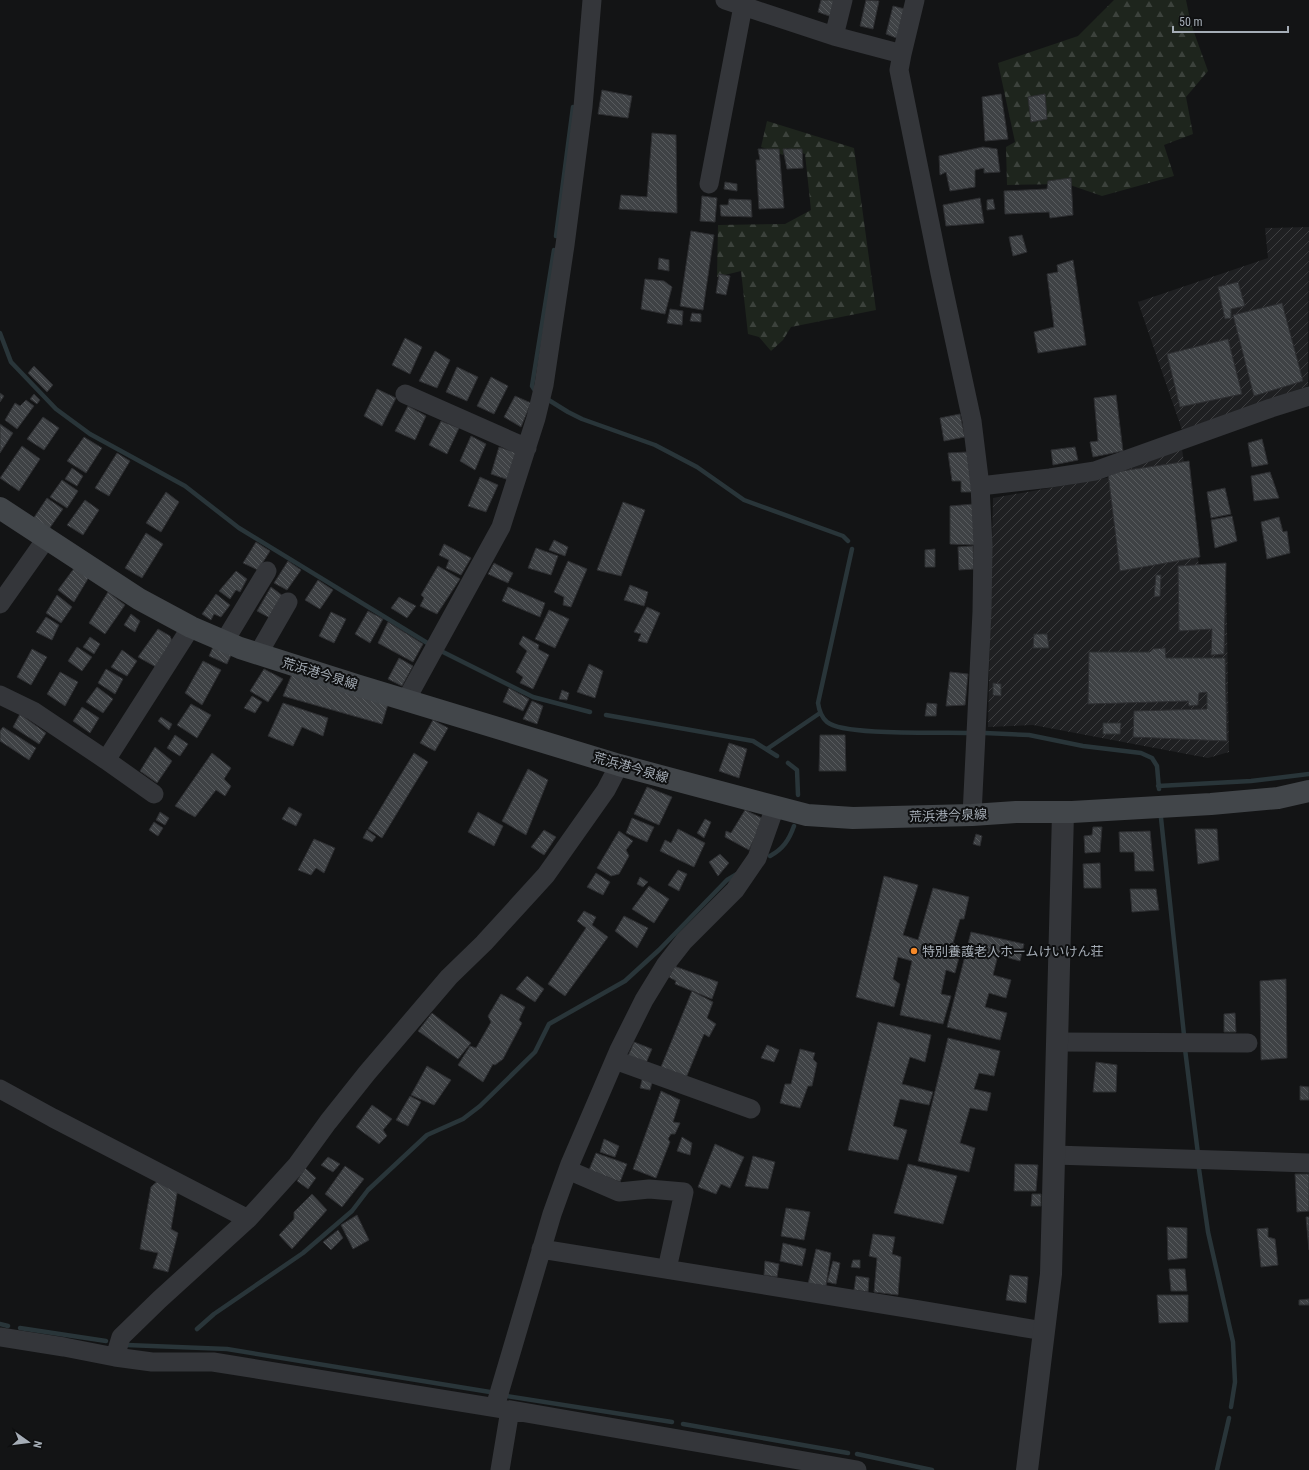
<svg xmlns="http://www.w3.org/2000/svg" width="1309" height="1470" font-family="'Roboto Condensed','Noto Sans JP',sans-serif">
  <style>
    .industrial { fill: url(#industrial-furrows) }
    .forest { fill: url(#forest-firs) }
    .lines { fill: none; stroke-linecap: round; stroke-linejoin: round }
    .stream { stroke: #293539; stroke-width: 4.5 }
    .building { fill: url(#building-back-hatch); stroke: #2d2e31 }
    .minor { stroke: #34363a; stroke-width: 19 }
    .tertiary { stroke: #34363a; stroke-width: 22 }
    .secondary { stroke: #42464a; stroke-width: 22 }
    .poi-dot { fill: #f88a29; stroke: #0e0f10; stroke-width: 1.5 }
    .labels { text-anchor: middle; stroke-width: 4; stroke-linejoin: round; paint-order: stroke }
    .street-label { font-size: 13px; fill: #a5adb6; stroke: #0e0f10 }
    .poi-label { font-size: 13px; fill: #a5adb6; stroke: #0e0f10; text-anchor: start }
  </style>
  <defs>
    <pattern id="industrial-furrows" width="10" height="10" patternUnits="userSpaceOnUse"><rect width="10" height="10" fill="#1f2022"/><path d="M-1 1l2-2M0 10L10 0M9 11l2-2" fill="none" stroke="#3d3e40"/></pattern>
    <pattern id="forest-firs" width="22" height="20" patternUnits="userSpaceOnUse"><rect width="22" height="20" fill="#1e251d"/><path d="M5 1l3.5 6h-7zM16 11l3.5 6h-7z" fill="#3c423c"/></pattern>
    <pattern id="building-back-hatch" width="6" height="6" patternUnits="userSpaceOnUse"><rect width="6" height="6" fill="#3f4245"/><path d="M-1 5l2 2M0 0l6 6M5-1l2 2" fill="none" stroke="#585b5e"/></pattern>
  </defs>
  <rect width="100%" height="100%" fill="#131415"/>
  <path class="industrial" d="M1309 227 1308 386 1182 430 1138 302 1268 258 1265 228Z
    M1182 449 1199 566 1226 568 1229 752 1208 758 1033 725 988 727 993 498 1106 478Z"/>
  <path class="forest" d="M1114 0H1186L1191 24 1208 71 1186 97 1193 134 1164 145 1174 176 1102 196 1067 184 1007 185 1006 147 1015 142 998 63 1078 36Z
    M767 121 854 148 876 310 791 327 783 340 771 351 759 337 748 334 741 271 717 277 718 225 785 224 811 210 805 154 787 148 783 155 761 147Z"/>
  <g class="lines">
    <path class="stream" d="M556 236 573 107
      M0 333 11 362 56 409 90 434 185 486 239 528 429 644
      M536 392 532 386 554 250
      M547 399 568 412 582 419 655 445 697 467 744 500 843 536 848 541
      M852 549 818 703C819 710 821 717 827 722 843 736 942 732 968 733
      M441 651 533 697 590 712
      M606 715 753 741 777 756
      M985 733 1029 735 1083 746 1141 753 1152 758 1157 766 1159 789
      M767 749 820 713
      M788 763 797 770 798 795
      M1158 786 1251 781 1309 774
      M1161 818 1184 1035
      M770 856C783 849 789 840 794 826
      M1185 1049 1198 1154
      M1199 1169 1208 1232 1233 1342 1235 1382 1231 1407
      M0 1324 8 1326
      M20 1328 106 1341
      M197 1329 214 1314 303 1253 352 1211 368 1190 427 1135 463 1119 480 1106 535 1052 549 1024 625 981 659 950 727 880 737 874
      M127 1345 227 1349 490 1392
      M507 1396 672 1422
      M683 1424 848 1453
      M857 1454 932 1470
      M1217 1470 1229 1418"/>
  </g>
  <path class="building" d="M821 0H835L832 17 818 12Z
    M866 0 879 1 873 29 860 26Z
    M893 6 905 9 899 39 886 34Z
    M602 90 632 96 628 118 598 114Z
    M1001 94 1008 139 985 141 982 97Z
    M1045 94 1047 119 1031 122 1028 97Z
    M652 133 676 135 677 213 619 209 621 195 647 197Z
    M983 147 997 149 1000 172 984 173V168L975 170V187L950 191 946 172 940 175 939 156Z
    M758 149H779L784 208 759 209 756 160H760Z
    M783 149H802L803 168 787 169Z
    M1071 178 1073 215 1050 218 1049 212 1005 214 1004 191 1047 189 1048 181Z
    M725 182 737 184V191L724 189Z
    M702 196 717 198 715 222 700 221Z
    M980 198 984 223 946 226 943 205Z
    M729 199 751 200 752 217 721 216 720 205H728Z
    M993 199 995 209 987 210V200Z
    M691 231 714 235 703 310 680 306Z
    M1022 235 1027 252 1013 256 1009 237Z
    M659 258 669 260V271L658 269Z
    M1073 260 1086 345 1038 353 1034 332 1054 327 1047 274 1058 272 1057 265Z
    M719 274 730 276 726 295 716 293Z
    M645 279 664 281 672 287 665 314 641 309Z
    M1238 282 1245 306 1231 309V318L1225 319 1218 287Z
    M1282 303 1303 381 1254 396 1233 315Z
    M670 309 683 311 682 325 667 323Z
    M692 313 701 314V322L690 321Z
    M405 338 422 347 410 374 392 365Z
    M1228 339 1242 394 1180 407 1167 354Z
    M435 351 450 360 437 388 419 381Z
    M34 366 53 385 47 392 28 373Z
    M457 367 478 377 467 401 446 392Z
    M491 377 508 386 494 414 477 406Z
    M377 389 396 398 382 426 364 416Z
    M0 393 4 396 0 402Z
    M34 394 40 400 37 404 30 399Z
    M1116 395 1123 451 1093 457 1090 442 1098 441 1094 398Z
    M515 396 531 403 521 427 504 417Z
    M26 400 34 406 17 429 5 420 15 403 20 406Z
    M408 406 426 416 415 440 395 431Z
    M960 414 965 437 944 441 940 418Z
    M43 417 59 428 44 450 27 439Z
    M441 421 459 428 447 454 429 445Z
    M0 424 13 433 0 453Z
    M471 436 486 444 475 470 460 461Z
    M84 437 102 448 86 473 67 461Z
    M1262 439 1268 464 1252 467 1248 443Z
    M22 446 40 459 19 491 0 478Z
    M499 447 518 453 509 480 491 474Z
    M1075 447 1078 460 1053 465 1051 450Z
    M967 452 973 492H961V481H952L948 453Z
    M117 453 130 461 109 496 95 488Z
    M1189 461 1200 557 1120 571 1108 473Z
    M72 468 83 476 77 486 65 479Z
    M1270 472 1279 498 1254 501 1251 476Z
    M480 477 498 485 486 512 468 506Z
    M62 480 78 491 67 508 50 497Z
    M1225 488 1231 514 1211 518 1207 492Z
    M166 492 179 502 161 532 146 523Z
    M47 498 63 509 49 529 33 519Z
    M85 500 99 510 83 535 67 525Z
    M623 502 645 510 621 576 597 570Z
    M974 504 975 545 950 544V506Z
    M1232 516 1237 541 1215 548 1211 520Z
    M1279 517 1283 532 1287 531 1290 553 1267 559 1261 522Z
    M146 533 163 544 142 578 125 568Z
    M554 540 568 547 565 556 549 550Z
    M256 542 270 551 258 570 243 563Z
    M444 544 471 558 461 575 446 568 449 560 439 555Z
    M973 546 974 569 959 570 958 547Z
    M536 548 558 556 551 575 528 568Z
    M935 549V567H925V550Z
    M288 561 301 570 287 590 274 583Z
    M568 561 587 569 571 607 563 605 564 597 554 592Z
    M494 563 513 573 508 583 488 574Z
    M1226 563 1224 654 1211 655 1212 629 1179 631 1178 566Z
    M438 566 460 579 437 614 420 606 424 598 421 595Z
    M75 567 89 577 74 602 58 590Z
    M236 571 247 579 240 592 236 590 230 599 219 591Z
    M1156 575H1161L1160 596 1154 597Z
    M318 580 333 590 320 609 305 600Z
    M630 585 648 592 644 606 624 600Z
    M271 587 283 596 272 619 257 611Z
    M508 587 545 603 540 617 502 601Z
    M108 592 125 605 105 634 89 623Z
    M216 594 230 605 221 617 214 614 211 620 202 614Z
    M57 595 72 607 61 623 46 613Z
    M399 597 416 606 407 618 391 608Z
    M647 607 660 613 647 643 638 641 641 634 634 632Z
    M549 610 569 619 555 648 535 639Z
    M368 611 383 619 370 643 355 634Z
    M331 612 346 619 334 643 319 636Z
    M131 614 140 621 135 632 124 625Z
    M46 617 59 625 52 640 36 632Z
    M388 622 423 644 413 662 378 643Z
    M158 629 170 636 172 641 156 667 138 657Z
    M1034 634H1047L1049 648H1033Z
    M523 636 539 645 538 649 549 655 533 689 520 683 523 677 516 672 527 651 519 644Z
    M90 637 100 644 94 654 83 647Z
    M77 647 92 657 82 671 68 661Z
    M213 647 231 655 227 664 209 656Z
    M1165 648 1166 658H1225L1227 741 1133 737 1134 711 1207 709V692L1199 693 1198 705 1189 706 1188 701 1088 704 1089 652H1150L1153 649Z
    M32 649 47 657 31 685 17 677Z
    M122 650 137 661 127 676 111 667Z
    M399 658 413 666 402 686 388 679Z
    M203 661 221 670 202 705 185 693Z
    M589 664 603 671 595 698 577 692Z
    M106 669 123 679 115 694 98 683Z
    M264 669 283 679 268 702 250 691Z
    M60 672 78 682 65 706 47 694Z
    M950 672 968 674 965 705 946 706Z
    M292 674 389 701 382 724 283 696Z
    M993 683 1001 684V696L993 695Z
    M97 687 113 699 103 713 86 702Z
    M509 688 529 699 523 711 503 702Z
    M562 690 569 693 567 700 559 699Z
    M252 696 262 702 255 713 244 708Z
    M532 701 543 706 537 724 523 719Z
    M283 703 328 718 323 736 302 727 293 746 268 736Z
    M927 703 937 704 936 716H925Z
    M191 704 211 715 197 738 177 725Z
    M82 707 99 718 90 733 73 721Z
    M20 714 46 733 39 744 13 727Z
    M161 717 172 724 169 730 158 721Z
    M433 720 448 728 435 751 420 743Z
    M1103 723H1121L1120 734H1103Z
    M3 727 36 748 29 760 0 741V731Z
    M175 735 188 744 180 756 167 748Z
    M820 735H845L846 771H819Z
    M729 743 747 749 739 778 719 771Z
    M155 747 172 761 157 783 140 771Z
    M212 753 231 768 224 779 231 786 225 796 216 790 195 817 175 806Z
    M414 753 428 762 382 838 368 829Z
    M528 769 548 780 526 835 502 821Z
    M647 787 672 797 659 825 634 814Z
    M289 807 302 814 296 826 282 819Z
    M745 810 764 819 749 850 725 837 726 831 731 833Z
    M160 812 169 818 165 825 156 820Z
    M478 812 503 826 494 846 468 832Z
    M632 818 654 827 647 842 626 833Z
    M705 819 711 822 704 838 697 833Z
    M154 822 163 828 158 836 149 830Z
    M1093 827H1102L1100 852 1085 853 1084 836 1092 835Z
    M678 829 705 843 694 867 660 851 665 840 671 843Z
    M1195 829H1217L1219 860 1198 864Z
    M367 830 376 837 372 842 363 838Z
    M544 830 556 837 544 855 531 847Z
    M619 831 633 841 626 850 629 856 619 874 611 876 597 868Z
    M1150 831 1154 871H1135L1134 852H1120L1119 832Z
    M976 834 982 836 980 846 973 844Z
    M314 839 335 848 324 873 316 868 311 875 298 870Z
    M720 854 729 863 718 876 709 862Z
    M1100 863 1101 888H1084L1083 864Z
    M678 870 687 874 679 891 668 885Z
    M596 873 610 882 603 895 587 887Z
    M884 876 918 885 903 935 918 940 933 888 969 897 964 919H960L953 943 962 946 955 973 946 970 941 994 951 996 943 1024 900 1015 912 961 898 957 893 979 900 984 894 1007 856 997Z
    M640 877 648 882 643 887 637 884Z
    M649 886 669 899 654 923 632 909Z
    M1130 889H1156L1159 910 1132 912Z
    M584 911 596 917 592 925 608 937 565 996 548 984 586 928 577 921Z
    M624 916 648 928 637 948 615 931Z
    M971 932 1024 944 1020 961 998 955 993 975 1011 980 1006 998 989 993 985 1007 1007 1013 1000 1040 947 1027Z
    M674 966 718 982 712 999 675 984 676 981 669 977Z
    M527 976 544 989 535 1002 516 989Z
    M1286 979 1287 1058 1261 1060 1260 981Z
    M692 991 713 1002 707 1018 716 1024 709 1037 704 1034 686 1078 661 1067Z
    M501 994 525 1007 519 1020 522 1023 503 1059 495 1065 493 1064 483 1082 458 1065 470 1046 476 1048 491 1022 488 1016Z
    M432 1013 471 1043 458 1059 418 1031Z
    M1235 1013 1236 1032H1224V1014Z
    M878 1022 931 1035 925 1062 910 1057 902 1084 933 1092 929 1105 900 1099 893 1126 907 1130 898 1160 848 1150Z
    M948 1038 1000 1051 994 1076 979 1073 974 1089 991 1093 987 1111 970 1108 960 1143 975 1148 969 1172 918 1161Z
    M634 1042 652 1049 646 1063 628 1056Z
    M767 1045 779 1050 774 1062 761 1058Z
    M800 1049 815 1053 813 1059 817 1063 812 1086H808L800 1108 780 1103 785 1084H791Z
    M1096 1062 1117 1065 1116 1092H1093Z
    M427 1066 451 1080 434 1105 411 1095Z
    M643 1076 653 1079 650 1090 640 1088Z
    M1300 1086 1309 1087V1100H1300Z
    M661 1091 680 1100 673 1122 680 1123 675 1134H671L668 1139 670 1142 656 1178 633 1169Z
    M410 1096 421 1102 408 1126 396 1120Z
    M372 1105 392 1119 383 1130 387 1136 379 1144 356 1127Z
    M682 1137 692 1143 690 1155 677 1151Z
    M604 1139 619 1146 615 1157 600 1152Z
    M715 1144 744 1157 730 1188 721 1184 716 1194 698 1187Z
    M596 1153 627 1164 620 1182 589 1170Z
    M753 1156 775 1162 768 1189 745 1186Z
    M328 1157 340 1164 333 1172 321 1165Z
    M908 1164 957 1176 943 1224 894 1213Z
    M1015 1164 1038 1165 1036 1191H1014Z
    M345 1166 364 1179 342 1207 325 1194Z
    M305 1168 316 1178 308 1189 297 1181Z
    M1295 1174H1309V1211L1297 1212Z
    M161 1178 178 1188 171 1229 178 1233 168 1272 153 1268 158 1253 140 1249 151 1187Z
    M312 1194 327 1210 292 1249 279 1235 294 1219V1212Z
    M1032 1194H1041V1206H1031Z
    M786 1208 810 1212 804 1240 781 1236Z
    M357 1215 369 1240 353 1249 341 1225Z
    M1306 1217H1309V1250Z
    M1167 1227 1187 1228V1258L1168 1260Z
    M1268 1228V1237L1275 1239 1278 1265 1261 1267 1257 1229Z
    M338 1230 343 1238 331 1250 323 1242Z
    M873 1234 895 1237 892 1254 901 1257 898 1295 874 1292 877 1258 869 1256Z
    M783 1243 806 1249 802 1266 780 1261Z
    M816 1249 831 1253 826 1286 808 1284Z
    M853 1260H860V1268L851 1267Z
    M765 1261 779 1264 777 1277 764 1275Z
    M833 1261 840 1263 836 1284 827 1282Z
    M1169 1269H1185L1187 1291H1171Z
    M1010 1275 1028 1277 1026 1303 1006 1300Z
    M856 1276 869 1278 868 1292 854 1290Z
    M1157 1295H1188V1322L1159 1323Z
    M1309 1299V1305H1299V1300Z"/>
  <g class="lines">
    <path class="minor" d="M725 0 834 36 902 54
      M915 0 902 54 899 70 940 273 972 421 980 486 983 545 982 612 972 815
      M834 36 843 0
      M709 184 743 6
      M405 394 527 448
      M980 486 1050 478 1095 471 1271 408 1309 396
      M0 604 46 539
      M224 642 267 571
      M258 654 288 602
      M0 695 33 711 106 760 154 794
      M406 700 501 527 536 418 544 385 565 245 583 107 592 0
      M106 760 191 627
      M1057 1042 1248 1043
      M615 1060 751 1109
      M0 1089 53 1118 248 1219
      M1054 1155 1309 1163
      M568 1170 619 1192 649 1189 684 1192 667 1269
      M541 1249 919 1310 1044 1331
      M0 1337 64 1347 115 1357 152 1362H213L510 1410 857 1470
      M115 1357 121 1337 159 1300 248 1219 296 1166 328 1122 367 1073 449 977 484 943 546 875 606 790 619 765
      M495 1407 552 1214 570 1164 619 1050 644 1000 666 964 684 941 735 890 757 858 775 807
      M500 1470 510 1410"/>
    <path class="tertiary" d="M1027 1470 1051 1274 1063 813"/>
    <path class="secondary" d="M0 508 139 599 191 627 240 648 356 685 619 765 807 815 853 818 972 815 1016 812H1072L1211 804 1278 798 1309 791"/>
  </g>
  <circle class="poi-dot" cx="914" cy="951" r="4"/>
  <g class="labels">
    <g class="street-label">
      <text transform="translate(320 673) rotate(17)" y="5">荒浜港今泉線</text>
      <text transform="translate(631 767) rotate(16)" y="5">荒浜港今泉線</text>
      <text transform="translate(948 815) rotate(-2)" y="5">荒浜港今泉線</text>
    </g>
    <g class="poi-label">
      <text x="922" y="956">特別養護老人ホームけいけん荘</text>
    </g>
  </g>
  <g transform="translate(28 1442) rotate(104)" stroke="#0e0f10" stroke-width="3" paint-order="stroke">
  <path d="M0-3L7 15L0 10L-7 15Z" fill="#a5adb6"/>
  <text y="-6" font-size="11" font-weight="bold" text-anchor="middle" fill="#a5adb6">N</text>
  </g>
  <path d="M1173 26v6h115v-6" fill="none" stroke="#a5adb6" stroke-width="2"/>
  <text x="1179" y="26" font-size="12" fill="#a5adb6" stroke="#0e0f10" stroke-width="3" paint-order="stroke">50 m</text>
</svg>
